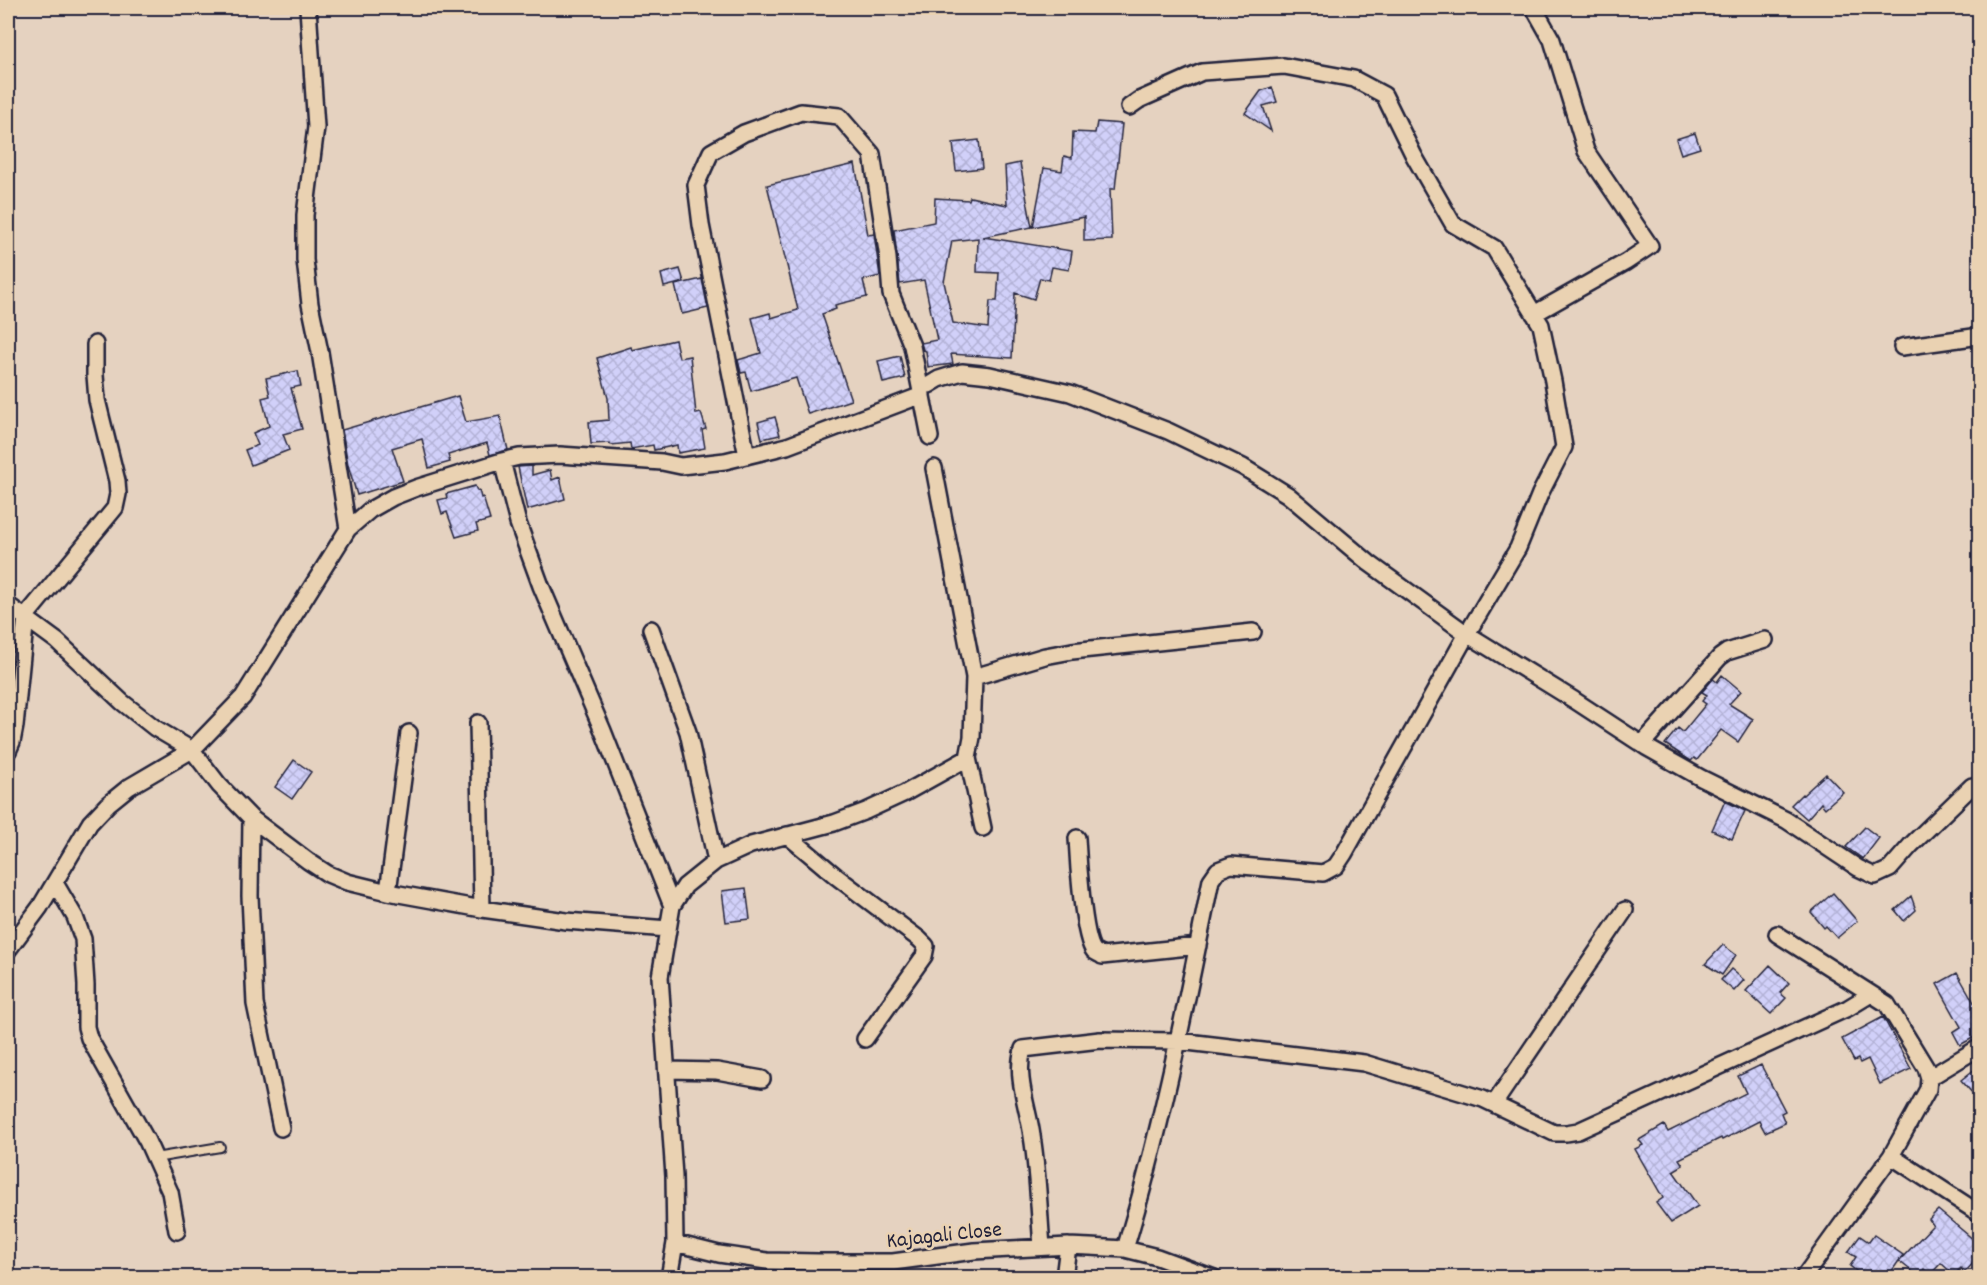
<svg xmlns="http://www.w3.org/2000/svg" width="1987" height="1285" font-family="Dekko,sans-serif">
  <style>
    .building { fill: url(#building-cross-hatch); stroke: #22223b; stroke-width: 1.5; fill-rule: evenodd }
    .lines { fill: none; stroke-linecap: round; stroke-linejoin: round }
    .service-casing { stroke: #22223b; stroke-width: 12 }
    .minor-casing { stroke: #22223b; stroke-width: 20 }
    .service { stroke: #ead2b2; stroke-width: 8 }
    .minor { stroke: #ead2b2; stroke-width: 15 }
    .labels { text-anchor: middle; stroke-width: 5; stroke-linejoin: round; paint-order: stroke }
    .street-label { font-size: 22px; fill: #22223b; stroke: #ead2b2 }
  </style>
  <defs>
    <pattern id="building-cross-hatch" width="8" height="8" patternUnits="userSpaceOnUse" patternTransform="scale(1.5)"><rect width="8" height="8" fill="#d1d0f9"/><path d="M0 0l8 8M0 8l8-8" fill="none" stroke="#b3b2d6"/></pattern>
  </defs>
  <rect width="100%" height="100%" fill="#e5d2c0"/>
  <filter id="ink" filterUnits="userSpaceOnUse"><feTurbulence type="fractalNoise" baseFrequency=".0167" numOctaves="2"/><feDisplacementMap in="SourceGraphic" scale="12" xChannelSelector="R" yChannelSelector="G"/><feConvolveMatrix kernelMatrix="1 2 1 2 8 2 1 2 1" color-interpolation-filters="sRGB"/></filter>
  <g filter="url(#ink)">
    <path class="building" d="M1272 87 1277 102 1263 106 1271 131 1245 113 1261 91Z
      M1097 122 1122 124 1115 189H1110L1112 240 1084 241V217L1033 227 1044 168 1062 171 1064 156 1072 158 1073 132 1095 133Z
      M1695 133 1700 148 1681 154 1676 139Z
      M979 140 982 168 956 171 953 143Z
      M1020 163 1032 227 983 237 1072 251 1069 270 1052 267 1049 280 1040 278 1034 299 1015 293 1012 358 951 354 953 364 928 367 926 351 923 350 921 343 937 340 924 280 900 284 894 230 934 222 935 198 969 200 970 197 1007 205 1005 166ZM978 238 977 272 999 273 997 301H990L988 328 953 323 944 282 952 241Z
      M855 164 868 235 874 234 880 276 863 280 867 297 835 305 836 309 822 314 851 400 808 414 796 378 751 391 746 372 741 373 738 360 761 353 752 318 770 313 771 318 798 310 767 185Z
      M680 269 684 282 664 287 661 274Z
      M702 279 708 308 682 314 675 285Z
      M675 340 679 358 690 356 696 414 701 413 706 429 702 430 705 448 678 453 677 445 654 450 653 445 631 449 630 443 611 445 610 443 591 444 589 422 609 420 608 398 597 358 631 347 632 350Z
      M900 356 905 378 883 383 878 361Z
      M298 371 301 386 291 388 302 429 283 434 289 450 251 465 245 450 258 445 253 433 269 426 262 398 270 396 266 378Z
      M458 396 466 422 500 416 508 450 490 455 487 443 448 455 450 462 429 468 422 439 392 448 403 481 357 495 348 465 342 430Z
      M775 417 780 435 762 439 758 422Z
      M532 466V475L550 470 552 480 560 477 565 499 527 510 518 467Z
      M475 486 477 491 479 490 481 498 483 497 490 520 476 524 478 531 456 537 447 512 442 514 438 500 447 498 446 494Z
      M1722 675 1741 691 1729 704 1753 719 1738 742 1721 730 1697 760 1694 758 1691 761 1665 744 1678 728 1683 732 1706 704 1702 701 1707 695 1702 692 1713 679 1717 682Z
      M294 760 311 772 292 799 275 787Z
      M1826 774 1843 792 1825 808 1821 803 1807 819 1791 805 1802 794 1803 795Z
      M1725 801 1745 811 1732 839 1712 830Z
      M1865 827 1879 838 1863 859 1846 847Z
      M746 888 750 919 726 922 722 891Z
      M1833 893 1857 921 1837 938 1826 926 1824 928 1811 912Z
      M1911 896 1916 910 1904 921 1895 910Z
      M1723 945 1736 955 1722 975 1705 964Z
      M1770 965 1789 983 1780 993 1786 998 1771 1014 1746 991Z
      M1731 969 1744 980 1734 991 1721 980Z
      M1957 973 1980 1013V1034L1960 1045 1953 1032 1961 1027 1937 984Z
      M1883 1017 1911 1069 1880 1084 1868 1059 1860 1063 1858 1059 1854 1061 1842 1039Z
      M1761 1065 1785 1111 1781 1113 1785 1123 1765 1132 1759 1121 1722 1140 1721 1138 1679 1159 1683 1165 1673 1171 1698 1206 1671 1223 1656 1203 1663 1198 1635 1149 1643 1145 1639 1140 1664 1125 1668 1132 1746 1093 1738 1076Z
      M1980 1065V1102L1961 1080Z
      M1938 1210 1980 1245V1249L1973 1257 1976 1260 1965 1272 1961 1268 1954 1275 1941 1263 1930 1275 1924 1269 1918 1276 1899 1261 1933 1225 1929 1219Z
      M1874 1235 1903 1255 1887 1278H1865L1850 1266 1856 1257 1848 1252 1860 1236 1869 1242Z"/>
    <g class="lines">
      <g class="service-casing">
        <path id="service" d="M155 1158 220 1147"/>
      </g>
      <g class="minor-casing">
        <path id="minor" d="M1534 8 1552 40 1586 151 1650 246 1626 262 1534 314
          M1902 347 1980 336
          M929 385 939 379 962 372 990 375 1070 393 1168 431 1243 467 1288 495 1369 563 1467 634 1574 700 1646 747 1701 778 1786 820 1858 868 1875 876 1890 869 1911 845 1972 786
          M747 456 701 225 696 185 711 152 744 133 801 112 839 116 872 154 888 258 891 294 912 346 930 437
          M502 461 518 523 541 586 603 731 672 906
          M348 529 370 510 393 497 416 488 502 461 519 457 560 455 662 462 681 466 725 461 787 446 922 395
          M8 605 57 641 122 702 155 728 192 750 219 785 251 818 308 861 328 874 347 882 388 892 482 909 566 921 668 929
          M651 629 688 732 716 861
          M974 677 1045 656 1072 651 1253 632
          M478 723 482 909
          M1642 744 1720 657 1727 652 1765 640
          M8 751 12 742 15 726 26 616 115 508 118 494 117 481 97 400 95 375V344
          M968 758 983 828
          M251 818 250 896 255 1004 281 1128
          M787 835 837 877 919 939 926 946 924 956 865 1039
          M1077 838C1078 859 1083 938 1094 951 1096 953 1100 954 1102 956L1198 946
          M55 883 75 917 83 939 86 985V1027L89 1038 147 1141 170 1192 177 1231
          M388 892 409 733
          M1777 934 1887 1004 1926 1068 1929 1078 1928 1089 1891 1156 1803 1278
          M8 950 40 907 90 823 108 804 129 787 192 750 243 697 348 529 320 352 310 304 305 260V215L316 127 308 8
          M667 1070 717 1071 762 1079
          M1929 1078 1980 1047
          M1494 1104 1625 910
          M1891 1156 1980 1214
          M675 1243 719 1254 767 1261 818 1262H893L974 1251 1068 1246 1090 1247 1125 1249 1157 1257 1214 1278
          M1042 1247C1039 1210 1038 1173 1032 1136 1028 1107 1015 1077 1023 1049L1100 1040 1179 1041 1364 1063 1483 1099 1554 1133H1566L1578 1131 1848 1008 1871 994
          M1125 1249C1162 1128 1186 1004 1211 880L1218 870 1231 865 1323 873 1336 866 1344 854 1467 634 1518 548 1540 494 1564 447 1553 381 1541 325 1494 248 1453 224 1414 156 1384 95 1354 79 1284 66 1202 72 1139 100 1129 107
          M669 1278 675 1243 674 1176 660 977 672 906 685 886 716 861 751 845 834 823 866 811 905 793 968 758 972 737 974 677 934 468
          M1064 1278 1068 1246"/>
      </g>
      <use href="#service" class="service"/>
      <use href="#minor" class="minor"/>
    </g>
  </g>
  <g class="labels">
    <g class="street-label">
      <text transform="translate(944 1233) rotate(-6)" y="8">Kajagali Close</text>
    </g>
  </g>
  <rect width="1987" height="1285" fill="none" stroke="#ead2b2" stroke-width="30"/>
  <rect x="15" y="15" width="1957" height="1255" fill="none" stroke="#22223b" stroke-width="2" filter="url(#ink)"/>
</svg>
